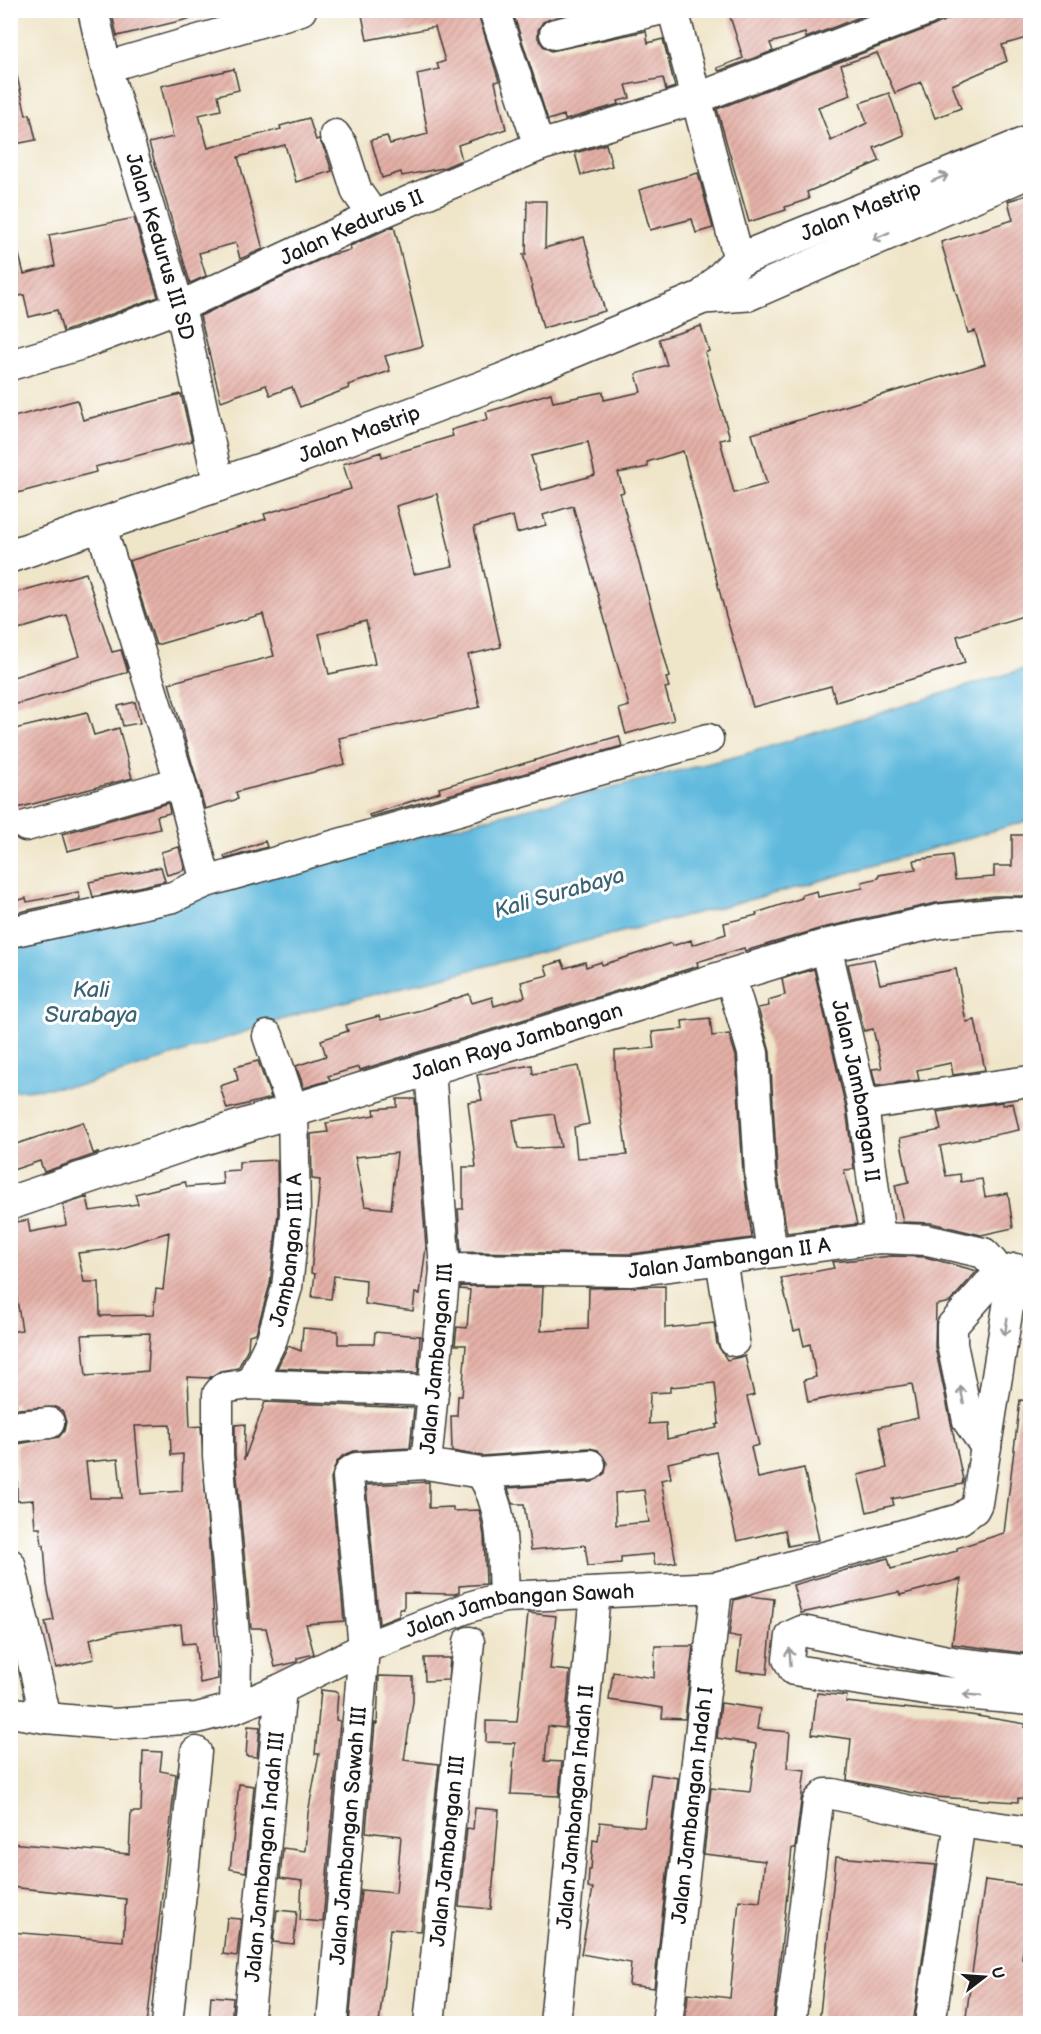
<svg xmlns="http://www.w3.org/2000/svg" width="1041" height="2034" font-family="'Balsamiq Sans',sans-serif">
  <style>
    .water { fill: #5fb9dd; stroke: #3e6a7c; stroke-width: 1.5 }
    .building { fill: url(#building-hatch); fill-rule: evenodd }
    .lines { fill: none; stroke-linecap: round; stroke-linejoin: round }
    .minor-casing { stroke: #3c3a36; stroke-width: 33 }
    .major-casing { stroke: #3c3a36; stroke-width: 36 }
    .minor { stroke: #fff; stroke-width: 30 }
    .major { stroke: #fff; stroke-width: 33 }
    .oneway { stroke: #999 }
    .labels { text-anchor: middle; stroke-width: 6; stroke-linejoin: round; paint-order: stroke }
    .street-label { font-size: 21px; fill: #1c1c1c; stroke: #fff }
    .water-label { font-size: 22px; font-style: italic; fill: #3a6373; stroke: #fff }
  </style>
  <defs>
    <pattern id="building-hatch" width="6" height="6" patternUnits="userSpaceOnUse" patternTransform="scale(1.5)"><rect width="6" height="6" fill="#e4b0a7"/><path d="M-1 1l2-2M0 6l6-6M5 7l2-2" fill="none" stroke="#c3978f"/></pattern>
  </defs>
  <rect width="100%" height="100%" fill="#fff"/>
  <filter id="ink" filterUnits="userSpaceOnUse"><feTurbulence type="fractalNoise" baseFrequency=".0167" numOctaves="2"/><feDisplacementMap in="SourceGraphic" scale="12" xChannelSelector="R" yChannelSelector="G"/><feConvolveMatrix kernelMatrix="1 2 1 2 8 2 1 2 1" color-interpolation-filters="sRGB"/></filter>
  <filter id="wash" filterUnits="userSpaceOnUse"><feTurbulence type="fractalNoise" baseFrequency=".008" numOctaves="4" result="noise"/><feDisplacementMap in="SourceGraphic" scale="24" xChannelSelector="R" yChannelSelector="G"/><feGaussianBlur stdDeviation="1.35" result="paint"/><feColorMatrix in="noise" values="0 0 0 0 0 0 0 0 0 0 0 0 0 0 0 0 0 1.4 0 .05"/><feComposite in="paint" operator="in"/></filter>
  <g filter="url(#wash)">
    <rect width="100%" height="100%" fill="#efe5c9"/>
    <path class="water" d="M1030 667V820L792 889 308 1011 84 1085 11 1091 10 941 164 906 485 819 742 755Z"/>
    <g id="blocks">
      <path class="building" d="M111 10H200L201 16 117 36Z
        M361 10H477L499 81 495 82 506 129 458 145 462 160 443 168 402 176 401 172 382 178 371 140 387 136 390 144 428 134 417 74 439 69 437 64 445 61 435 27 367 40Z
        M512 10H580L543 22 538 30V38L543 46 551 51 646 31 648 43 663 39 675 87 666 90 663 78 626 85 630 98 618 101 619 104 565 120 564 115 548 120Z
        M728 10H753L755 16 775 10H878L806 38 805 33 770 43 773 51 719 71 717 68 743 58Z
        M953 10H1030V37L1002 45 1007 61 952 85 961 108 935 118 921 82 895 93 877 53 841 65 851 95 818 107 831 141 867 123 860 103 889 93 904 135 874 148 880 161 807 192 809 199 785 207 786 210 749 222 717 109 933 26 955 16Z
        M234 69 239 90 218 95 221 110 199 115 208 148 281 129 280 126 309 118 316 140 319 139 326 153 332 171 296 182 285 145 238 157 263 249 240 259 236 243 199 253 206 276 190 283 149 143 173 137 161 86Z
        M10 76H17L26 115 30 114 36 140 10 145Z
        M606 144 612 166 581 175 575 153Z
        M698 173 713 228 696 233 692 219 650 230 639 190Z
        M1030 194V614L957 636 965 663 836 702 831 686 753 707 726 616 683 451 647 462 648 467 618 473 624 492 620 493 670 677 666 678 669 687 665 688 674 720 626 734 619 709 629 706 573 506 543 515 546 525 517 533 513 516 474 527 501 647 468 655 480 707 339 738 345 764 236 792 238 799 205 809 169 683 274 656 263 614 156 645 129 561 266 519 264 514 351 489 343 464 381 452 382 457 453 436 451 430 488 419 486 412 551 393 553 402 603 392 604 400 641 392 636 374 667 365 659 339 701 326 709 351 705 353 730 438 720 440 734 493 767 484 752 434 985 364 975 331 968 333 941 242 1013 220 1008 201ZM588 442 595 475 542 490 531 456ZM437 494 453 566 414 574 396 506ZM366 621 375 664 329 674 319 634Z
        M527 201H546L545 248 584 237 605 311 543 328 523 254H526Z
        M134 218 158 297 63 332 57 310 29 317 24 295 10 298V244L16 243 24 274 55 266 49 235Z
        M394 226 423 346 385 356 390 371 348 385 349 388 300 407 292 387 270 395 266 385 221 401 200 316 330 255 351 250 350 246Z
        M181 394 192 441 95 467 96 472 10 495V418L77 400 83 420Z
        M86 573 112 652 121 650 128 672 10 706V678L80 656 67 615 16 630 10 613V594Z
        M135 702 140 723 123 726 118 706Z
        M87 712 94 735 119 728 132 778 10 810V730Z
        M619 736 622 746 370 817 369 815 440 792 439 788Z
        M168 803 170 813 157 816 160 829 67 851 62 834Z
        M1012 835H1030V896H994L936 903 822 928 745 951 744 948 697 962 698 966 360 1070 359 1067 328 1076 330 1080 304 1088 296 1066 326 1056 321 1040 348 1031 346 1025 379 1016 381 1020 421 1010 469 994 472 1003 492 997 494 1006 525 997 521 982 548 975 545 966 562 961 565 968 585 962 586 967 601 962 602 965 671 943 672 946 691 940 692 945 726 934 724 923 757 915 756 913 802 898V895L817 891 818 897 863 888 862 882 879 878V875L916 869 914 860 952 855 955 880 994 877V866H1012Z
        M265 841 267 847 225 859 224 856Z
        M179 847 185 870 167 875 161 852Z
        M161 867 165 881 93 897 89 882Z
        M79 892 80 899 10 914V903L26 898 27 902Z
        M874 959 880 984 956 969 966 1022 975 1020 985 1070 953 1075 951 1063 917 1070 919 1080 876 1086 872 1069 882 1068 873 1029 864 1031 848 964Z
        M814 969 846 1108 854 1169 844 1170 857 1224 787 1233 777 1170 770 1052 758 1008 769 1006 768 1000 785 995 782 979Z
        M710 1018 712 1036 729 1034 736 1056 743 1173 752 1238 631 1254 461 1252 458 1209H463V1167H476L468 1102 482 1100 477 1075 532 1065 533 1074 578 1066 589 1124 574 1127 577 1158 627 1155 615 1068V1051L654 1048 652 1032 683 1029 682 1021ZM554 1114 561 1147 518 1149 513 1120Z
        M258 1061 271 1098 227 1109 220 1086 238 1080 235 1067Z
        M397 1099H415L426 1247 420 1294 415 1293 413 1311 365 1304 366 1280 334 1276 331 1299 312 1297 315 1274 311 1273 320 1180 312 1179 311 1134 328 1132 326 1123 375 1115 374 1109 397 1107ZM397 1153 391 1209 365 1206 355 1157Z
        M1002 1102V1105L1013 1103 1019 1130 940 1146 946 1176 960 1174 961 1182 982 1179 985 1197 1008 1193 1013 1228 981 1235 931 1223 903 1222 895 1185 909 1182 900 1138 941 1130 937 1112Z
        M83 1122 93 1153H99L44 1172 40 1161 10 1171V1146Z
        M277 1160 278 1213 270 1284 256 1333 249 1335 248 1348 238 1368 220 1371 209 1378 188 1377 190 1427 201 1426 218 1679 200 1683 195 1643 183 1644 181 1624 116 1632 90 1639 94 1659 56 1668 45 1622 54 1620 47 1585 44 1545H42L40 1528H35L33 1500 17 1501V1444L59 1437 64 1431 66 1422 63 1412 56 1407 16 1409V1403L10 1404V1332L22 1330 16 1294 10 1295V1223L28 1220 30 1232 66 1225 63 1205 87 1197 90 1211 138 1204 135 1194 185 1182 187 1187 223 1184 222 1171 239 1170V1162ZM169 1232 163 1290 156 1289 153 1315 100 1316 99 1282H84L78 1253 115 1249ZM150 1333 148 1371 86 1376 82 1335ZM170 1425 171 1455 183 1454 182 1491 141 1494 135 1426ZM118 1459 122 1498H90L86 1462Z
        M892 1256 925 1257 977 1271 950 1302 936 1305 935 1347 963 1480 962 1484 892 1499 894 1505 867 1512 858 1475 887 1468 879 1427 918 1418 912 1384 852 1393 808 1402 804 1380 816 1377 810 1344 804 1346 800 1329 794 1331 781 1278 834 1268 832 1262Z
        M461 1286 543 1287 541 1331 588 1329 589 1288 665 1286V1328L714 1323 717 1344 727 1360 745 1356 754 1395 747 1397 759 1445 751 1447 758 1478 804 1468 819 1540 788 1546 785 1530 737 1541 716 1452 668 1463 671 1478 661 1480 676 1562 655 1565 653 1554 621 1557V1563L588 1566 585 1545 531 1550 524 1504H513L508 1488 592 1482 605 1473 607 1463 598 1450 589 1448 482 1456 452 1451 451 1416H457L458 1396H462L466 1345H455L457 1327 467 1328 470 1290 460 1289ZM715 1383 719 1424 716 1425 717 1428 667 1439 666 1423 649 1424 650 1393 670 1392V1387ZM644 1490 649 1522 616 1525 615 1493Z
        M303 1328 338 1331V1344H374L375 1332 420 1336 418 1373 277 1368 288 1346 301 1351Z
        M1020 1400 1030 1401V1654L952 1644 961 1579 900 1595 899 1592 801 1613 793 1585 888 1558 891 1569 957 1551V1548L1004 1533Z
        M265 1402 414 1408 410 1448 354 1451 342 1456 336 1463 331 1479 344 1621 306 1624 314 1654 297 1658V1662L275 1667 266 1628H251L235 1455V1425L245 1424 244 1460Z
        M429 1482V1508L453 1507V1511L479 1510 484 1535 486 1584 459 1586V1592L455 1594 404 1593V1609H399V1616L379 1624 366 1485Z
        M749 1596 774 1599 767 1674 737 1671 741 1637 729 1636 734 1600Z
        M528 1613 556 1616 550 1669 570 1671 565 1728 548 1726 545 1761 562 1762 559 1796 511 1794 515 1743 486 1742V1721L517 1722Z
        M655 1646H693L685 1719 662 1718 663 1708 609 1700 613 1672 654 1678Z
        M424 1658H450L448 1680 425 1681Z
        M379 1676 413 1677V1701L404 1760 439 1764 421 1931 390 1929 379 2024H349L361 1890 396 1893 401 1836 366 1832 375 1723 377 1724Z
        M321 1690 338 1692 336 1720 340 1721 323 1922 300 1920 302 1881 280 1878 283 1848 305 1851 308 1813 319 1754H315Z
        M817 1693 847 1696 846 1702 971 1715 1026 1724 1025 1727H1030V1799L1018 1798V1802L935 1797 847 1780 851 1739 812 1734Z
        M721 1703 760 1709 757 1729 790 1732 787 1768 805 1770 795 1848H792L773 2024H685L688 1993 730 1998 739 1900 760 1902 765 1861 704 1854 711 1788 750 1792 756 1744 717 1738Z
        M248 1726 260 1727 257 1757 246 1756Z
        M143 1751 162 1752 160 1771 176 1774 147 2024H41L10 2021V1932L123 1941 126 1899 10 1887V1843L129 1854 131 1812H141Z
        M651 1774 678 1778 654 1988 629 1985 631 1963 581 1954 593 1888H588L589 1870H591L593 1840 598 1841 600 1822 644 1827Z
        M239 1784 254 1786 246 1872 230 1869Z
        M475 1808 499 1810 491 1909 459 1906 467 1828 473 1829Z
        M836 1857 936 1865 913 2024H819Z
        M985 1880 1030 1886 1022 1959 1030 1960V2024H965Z
        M277 1910 297 1912 294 1944 273 1942Z
        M227 1918 241 1919 237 1956 223 1954Z
        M211 1996 233 1998 231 2024H209Z"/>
    </g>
  </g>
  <g filter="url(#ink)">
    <use href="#blocks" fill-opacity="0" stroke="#3c3a36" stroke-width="1.5"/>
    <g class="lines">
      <g class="minor-casing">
        <g id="minor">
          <path id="s1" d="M93 10 106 67 183 320 219 486"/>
          <path d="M494 10 539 146"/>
          <path d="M673 10 739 260"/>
          <path d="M555 34 659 10"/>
          <path d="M106 67 301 10"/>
          <path d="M335 135 342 145 357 192 374 216"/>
          <path id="s2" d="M10 365 79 345 179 307 374 216 539 146 695 99 927 10"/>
          <path d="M101 527 180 782 206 882 708 739"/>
          <path d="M26 826 180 782"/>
          <path d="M10 932 173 897 206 882"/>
          <path id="s3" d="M826 946 863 1105 880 1238"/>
          <path d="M730 976 753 1053 760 1172 772 1252"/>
          <path d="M863 1105 1030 1081"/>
          <path d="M721 1259 734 1341"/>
          <path id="s4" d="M445 1269 632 1271 880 1238 927 1240 984 1253 993 1263 998 1276"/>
          <path id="s5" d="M250 1384 272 1339 287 1287 295 1214 293 1110 268 1036"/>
          <path d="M10 1427 49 1423"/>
          <path d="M986 1447 968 1421 952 1344V1326L989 1284 1016 1269"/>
          <path id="s6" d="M426 1464 445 1269 430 1069"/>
          <path d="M481 1473 590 1465"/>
          <path d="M10 1564 46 1718"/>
          <path d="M1030 1671 957 1663 802 1631 791 1636 788 1659 794 1670 932 1691 1030 1700"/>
          <path d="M235 1708 236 1657 218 1456V1394L223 1388 250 1384 433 1391"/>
          <path id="s7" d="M10 1712 46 1718 114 1724 197 1718 235 1708 281 1689 364 1648 469 1607 504 1597 717 1587 960 1519 974 1509 977 1503 1014 1269"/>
          <path d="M167 2024 196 1752"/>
          <path id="s8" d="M248 2024 281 1689"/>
          <path id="s9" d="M332 2024 364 1648 348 1477 351 1471 356 1468 426 1464 481 1473C505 1509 502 1556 504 1597"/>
          <path id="s10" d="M429 2024 469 1642"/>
          <path id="s11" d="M555 2024 595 1593"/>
          <path id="s12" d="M667 2024 717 1587"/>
          <path d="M790 2024 818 1802 826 1794H833L960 1822 1029 1832"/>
          <path d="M930 2024 960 1822"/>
        </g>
      </g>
      <g class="major-casing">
        <g id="major">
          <path id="s13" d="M703 297 739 260 1030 142"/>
          <path id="s14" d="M10 556 290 460 503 380 703 297 748 294 1030 171"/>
          <path id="s15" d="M10 1203 188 1143 826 946 940 921 1006 914 1030 915"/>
        </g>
      </g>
      <use href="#minor" class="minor"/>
      <use href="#major" class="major"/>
    </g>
    <defs><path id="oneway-shaft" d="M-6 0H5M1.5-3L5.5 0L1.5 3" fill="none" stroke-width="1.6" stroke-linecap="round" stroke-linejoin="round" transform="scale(1.5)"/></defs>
    <g class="oneway">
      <use href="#oneway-shaft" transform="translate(940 178) rotate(-22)"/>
      <use href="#oneway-shaft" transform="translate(881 236) rotate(156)"/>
      <use href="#oneway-shaft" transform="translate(1006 1327) rotate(99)"/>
      <use href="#oneway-shaft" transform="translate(962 1395) rotate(-101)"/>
      <use href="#oneway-shaft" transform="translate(790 1657) rotate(-94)"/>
      <use href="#oneway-shaft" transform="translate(972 1695) rotate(-175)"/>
    </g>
  </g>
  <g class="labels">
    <g class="street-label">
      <text dy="7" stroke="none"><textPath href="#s13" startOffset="183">Jalan Mastrip</textPath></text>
      <text dy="7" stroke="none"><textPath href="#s2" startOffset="369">Jalan Kedurus II</textPath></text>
      <text dy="7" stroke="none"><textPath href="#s1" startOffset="246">Jalan Kedurus III SD</textPath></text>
      <text dy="7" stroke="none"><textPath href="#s14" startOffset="370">Jalan Mastrip</textPath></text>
      <text dy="7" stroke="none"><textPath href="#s15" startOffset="532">Jalan Raya Jambangan</textPath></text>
      <text dy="7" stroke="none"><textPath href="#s3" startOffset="148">Jalan Jambangan II</textPath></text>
      <text dy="7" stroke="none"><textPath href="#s5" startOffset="141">Jambangan III A</textPath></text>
      <text dy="7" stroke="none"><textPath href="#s4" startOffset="285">Jalan Jambangan II A</textPath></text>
      <text dy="7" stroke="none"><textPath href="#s6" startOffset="106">Jalan Jambangan III</textPath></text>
      <text dy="7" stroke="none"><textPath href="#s7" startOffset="532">Jalan Jambangan Sawah</textPath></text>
      <text dy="7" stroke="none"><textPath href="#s12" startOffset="220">Jalan Jambangan Indah I</textPath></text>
      <text dy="7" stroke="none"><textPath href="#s11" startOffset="218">Jalan Jambangan Indah II</textPath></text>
      <text dy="7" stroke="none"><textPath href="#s9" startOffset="189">Jalan Jambangan Sawah III</textPath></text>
      <text dy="7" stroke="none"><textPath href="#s10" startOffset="174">Jalan Jambangan III</textPath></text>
      <text dy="7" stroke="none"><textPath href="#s8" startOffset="168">Jalan Jambangan Indah III</textPath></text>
    </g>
    <g class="water-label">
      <text transform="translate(559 892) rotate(-16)" y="8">Kali Surabaya</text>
      <text x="91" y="997">Kali<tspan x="91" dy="25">Surabaya</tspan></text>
    </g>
  </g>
  <rect width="1041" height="2034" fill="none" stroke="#fff" stroke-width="36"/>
  <g transform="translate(984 1977) rotate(73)" stroke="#ffffff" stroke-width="4.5" paint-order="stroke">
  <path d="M0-4.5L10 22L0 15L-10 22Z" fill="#1c1c1c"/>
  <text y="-9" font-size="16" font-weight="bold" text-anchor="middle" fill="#1c1c1c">U</text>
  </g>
</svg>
